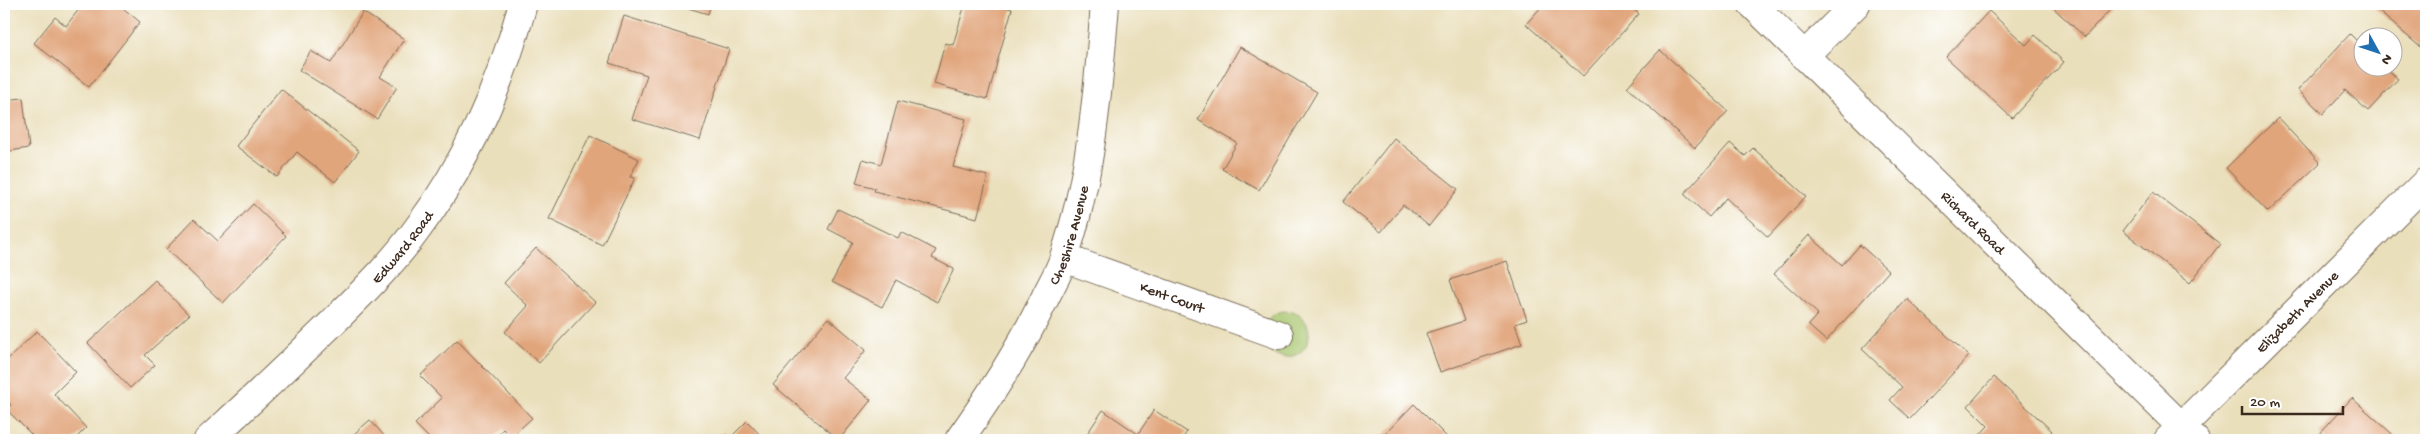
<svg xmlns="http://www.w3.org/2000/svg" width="2430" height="444" font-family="'Gochi Hand',sans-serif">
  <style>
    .green { fill: #a7c56d; stroke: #717846 }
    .building { fill: #e1a57c }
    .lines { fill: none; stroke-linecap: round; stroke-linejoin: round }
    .minor-casing { stroke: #786955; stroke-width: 30 }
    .minor { stroke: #fff; stroke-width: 28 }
    .labels { text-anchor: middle; stroke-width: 4; stroke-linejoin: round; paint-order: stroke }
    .street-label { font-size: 15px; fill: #3b2a1e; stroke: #fff }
  </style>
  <rect width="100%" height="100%" fill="#fff"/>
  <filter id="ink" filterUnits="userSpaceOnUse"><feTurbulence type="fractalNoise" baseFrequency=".02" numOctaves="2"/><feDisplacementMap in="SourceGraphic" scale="10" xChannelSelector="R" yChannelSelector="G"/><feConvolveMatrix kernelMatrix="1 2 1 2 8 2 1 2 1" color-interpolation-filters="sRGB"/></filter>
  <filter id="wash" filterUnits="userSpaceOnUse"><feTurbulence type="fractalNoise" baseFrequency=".0096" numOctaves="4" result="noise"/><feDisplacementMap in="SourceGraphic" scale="20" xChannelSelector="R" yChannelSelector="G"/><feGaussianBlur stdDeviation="1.12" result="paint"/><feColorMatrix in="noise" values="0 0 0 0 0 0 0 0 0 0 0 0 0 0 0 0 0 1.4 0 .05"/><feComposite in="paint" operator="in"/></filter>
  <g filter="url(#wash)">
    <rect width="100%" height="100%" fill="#eadfbb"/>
    <path class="green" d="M1263 334a23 23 0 1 1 46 0a23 23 0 1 1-46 0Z"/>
    <g id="blocks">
      <path class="building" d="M83 4H118L140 22 89 87 34 43 55 17 66 26Z
        M675 4H711L708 14Z
        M965 4H992L1012 9 987 99 934 84 945 43 953 45Z
        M1544 4H1627L1639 14 1583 76 1526 24Z
        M2049 4H2115L2085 37Z
        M2370 4H2426V52Z
        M1989 11 2026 45 2035 35 2064 62 2012 118 1946 57Z
        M363 12 404 39 380 77 397 87 377 119 299 70 311 51 331 63Z
        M624 16 729 49 700 140 632 119 647 75 609 63Z
        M2350 34 2362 46V68H2386L2398 79 2368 111 2345 90 2323 114 2298 90Z
        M1240 47 1317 92 1259 190 1222 169 1237 143 1198 120Z
        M1660 50 1728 111 1695 148 1627 87Z
        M281 89 359 151 335 182 297 152 277 177 236 146Z
        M23 98 29 148 4 152V100Z
        M898 101 966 119 953 167 988 176 977 218 874 191 875 188 856 183 863 159 881 164Z
        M2278 118 2320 163 2268 212 2226 168Z
        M590 135 639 159 630 177 635 178 602 245 549 219Z
        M1394 138 1458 189 1429 226 1403 205 1381 232 1343 202Z
        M1730 143 1745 156 1753 148 1806 196 1768 237 1726 198 1709 217 1684 194Z
        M2153 192 2220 244 2190 283 2123 231Z
        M253 204 286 236 223 303 166 249 194 219 218 241Z
        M838 209 898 238 901 232 936 250 932 258 954 269 937 302 896 280 882 307 832 282 853 242 828 229Z
        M1809 235 1842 265 1860 245 1889 271 1826 341 1808 325 1818 314 1774 274Z
        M536 248 595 302 539 363 505 332 528 306 504 283Z
        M1507 261 1527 320 1515 324 1522 344 1440 372 1426 333 1464 321 1450 280Z
        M155 280 189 315 145 355 155 365 130 388 88 343Z
        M1907 299 1969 356 1910 419 1890 400 1902 387 1862 349Z
        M828 318 866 350 843 378 871 400 839 440 773 385Z
        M37 331 76 372 54 394 86 428 74 440H37L6 409 11 405 4 397V363Z
        M457 340 532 418 511 437 503 429 492 440H431L415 424 442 398 420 376Z
        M1994 377 2052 431 2043 440H1975L1988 426 1968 406Z
        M2352 398 2399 440H2327L2319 434Z
        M1414 404 1450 440H1385L1382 437Z
        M1103 410 1138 434 1154 410 1187 432 1181 440H1083Z
        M370 420 388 440H347Z
        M747 421 765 440H721L727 434 730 438Z"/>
    </g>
  </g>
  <g filter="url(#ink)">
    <use href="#blocks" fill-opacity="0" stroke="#786955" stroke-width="1"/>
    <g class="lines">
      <g class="minor-casing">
        <g id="minor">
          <path id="s1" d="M1752 4 2195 440"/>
          <path d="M1804 56 1856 4"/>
          <path id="s2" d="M1064 258 1279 335"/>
          <path id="s3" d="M208 440C250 402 291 363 332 323 362 293 393 263 418 228 468 161 501 84 523 4"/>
          <path id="s4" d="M959 440C991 395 1021 348 1045 298 1051 285 1060 271 1064 257 1092 175 1098 89 1105 4"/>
          <path id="s5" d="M2168 440 2426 182"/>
        </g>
      </g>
      <use href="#minor" class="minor"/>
    </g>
  </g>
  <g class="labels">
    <g class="street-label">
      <text dy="5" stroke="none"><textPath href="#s1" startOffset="311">Richard Road</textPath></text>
      <text dy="5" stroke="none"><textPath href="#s4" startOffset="234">Cheshire Avenue</textPath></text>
      <text dy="5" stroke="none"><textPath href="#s3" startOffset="274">Edward Road</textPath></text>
      <text dy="5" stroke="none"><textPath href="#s2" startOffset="115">Kent Court</textPath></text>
      <text dy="5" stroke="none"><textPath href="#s5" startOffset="182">Elizabeth Avenue</textPath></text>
    </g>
  </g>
  <rect width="2430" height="444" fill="none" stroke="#fff" stroke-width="20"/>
  <g transform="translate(2378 52) rotate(130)"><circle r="24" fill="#ffffff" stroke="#b1aaa5"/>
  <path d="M0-4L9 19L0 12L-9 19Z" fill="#1f6fb2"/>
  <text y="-8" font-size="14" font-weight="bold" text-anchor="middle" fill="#3b2a1e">N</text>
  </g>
  <path d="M2242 406v8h101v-8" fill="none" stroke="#3b2a1e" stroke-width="2.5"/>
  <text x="2250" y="406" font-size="15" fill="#3b2a1e" stroke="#ffffff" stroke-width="4" paint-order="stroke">20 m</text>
</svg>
